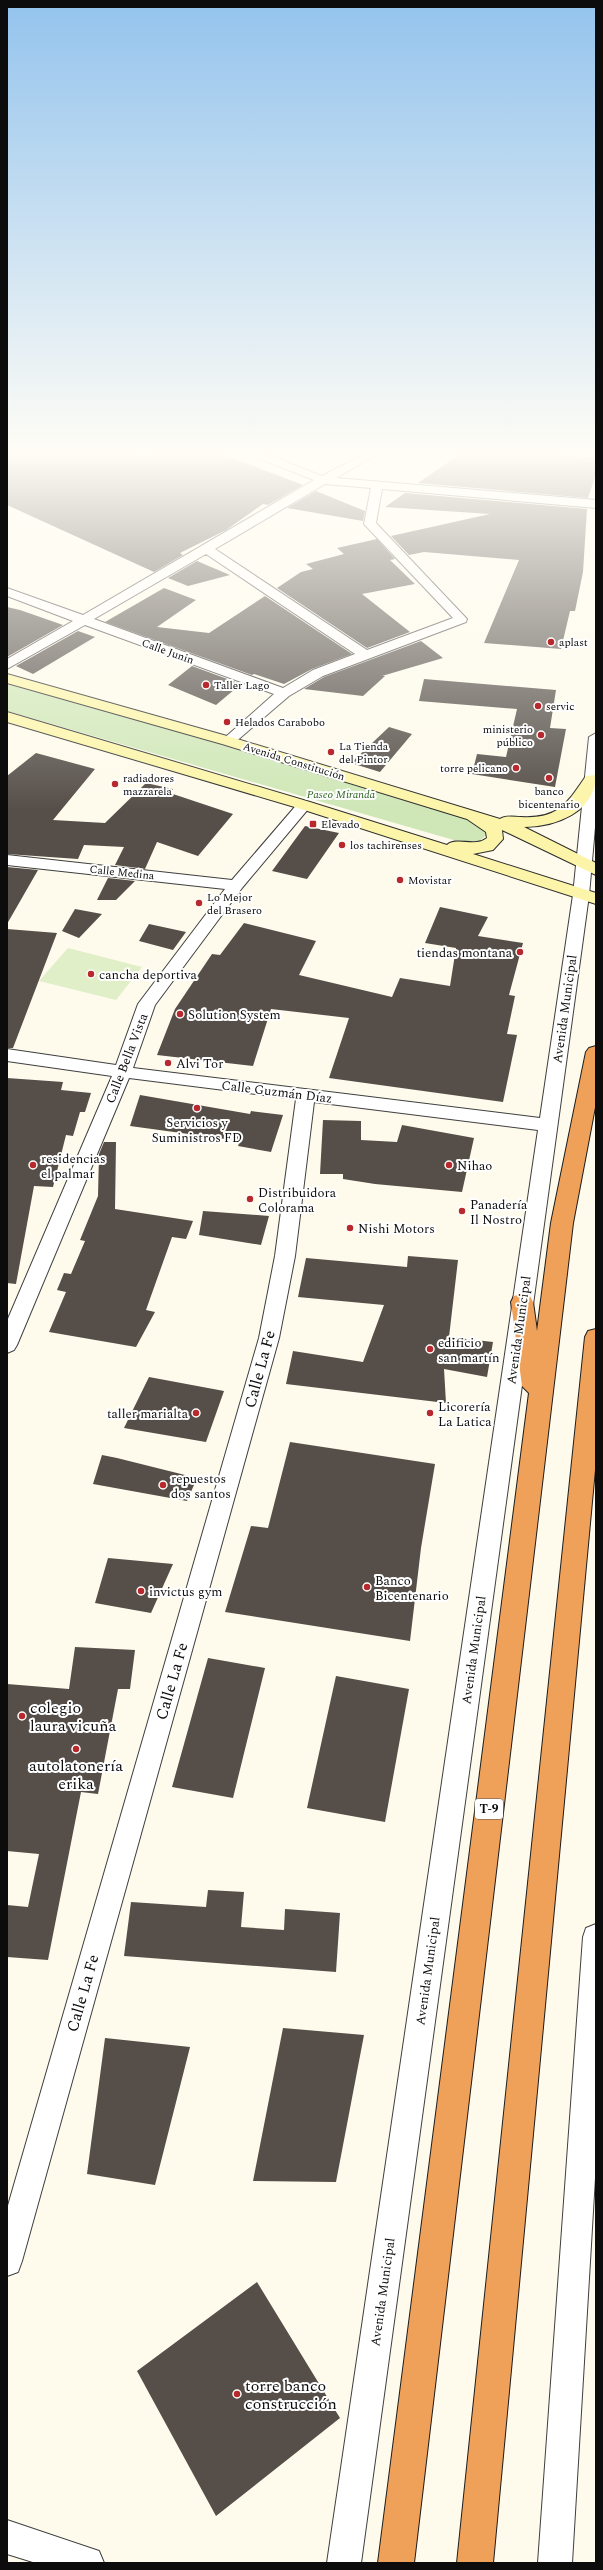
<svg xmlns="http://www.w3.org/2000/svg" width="603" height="2570" font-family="Spectral,serif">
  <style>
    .green { fill: #cfe7b7 }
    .pitch { fill: #e1efc9 }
    .building { fill: #554e49 }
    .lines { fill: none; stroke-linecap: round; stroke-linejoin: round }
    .street-casing { stroke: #3f3f3f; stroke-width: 2 }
    .secondary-casing { stroke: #2e2e2e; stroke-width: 2 }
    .highway-casing { stroke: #1d1d1d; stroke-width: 2 }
    .street { fill: #fff; fill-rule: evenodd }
    .secondary { fill: #fcf5a9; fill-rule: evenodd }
    .highway { fill: #efa159; fill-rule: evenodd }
    .poi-dot { fill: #b7292d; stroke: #fff; stroke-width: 1.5 }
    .labels { text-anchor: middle; stroke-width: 4; stroke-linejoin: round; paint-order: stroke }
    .far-poi-label { font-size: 11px; fill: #0c0c0c; stroke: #fff; text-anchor: start }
    .far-street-label { font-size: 11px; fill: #0c0c0c; stroke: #fff }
    .far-park-label { font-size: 11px; font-style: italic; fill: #2b611f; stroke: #fff }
    .shield { fill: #fff; stroke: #555; stroke-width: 1 }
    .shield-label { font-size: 12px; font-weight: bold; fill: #0c0c0c }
    .poi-label { font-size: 13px; fill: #0c0c0c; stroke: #fff; text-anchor: start }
    .street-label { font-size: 13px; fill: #0c0c0c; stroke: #fff }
    .near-street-label { font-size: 16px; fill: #0c0c0c; stroke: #fff }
    .near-poi-label { font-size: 16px; fill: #0c0c0c; stroke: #fff; text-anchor: start }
  </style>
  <rect width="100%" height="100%" fill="#fefbec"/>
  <path class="green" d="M11 684 432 806 480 823 488 833 480 841H457L7 711V685Z"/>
  <path class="pitch" d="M68 948 142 967 116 1000 39 981Z"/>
  <path class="building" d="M7 450H125L145 457 168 450H212L303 485 268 505 263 504 226 530 180 553 183 555 154 572 7 505Z
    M466 450H528L525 453 596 458V474L588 498 418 483Z
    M316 491 365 511 363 521 287 508Z
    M405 493 587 509 583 572 575 611H570L561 649 484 643 519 560 424 552 409 555 391 536 490 514 385 507Z
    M377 539 395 559 390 560 415 584 362 594 410 632 367 648 277 588 301 572 313 569 306 564 344 554 337 548Z
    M197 561 230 575 188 586 168 578Z
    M164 588 196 600 157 627 209 633 265 596 352 654 312 669 284 684 254 674 252 675 105 622Z
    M7 607 20 610 63 625 7 657Z
    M78 631 95 637 33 674 16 666Z
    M421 641 443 658 382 676H385L363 696 304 689 324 677Z
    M192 666 241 684 216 705 168 685Z
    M424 679 556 690 550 728 566 729 555 787 472 774 477 754 506 757 517 709 419 701Z
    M389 727 412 734 380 772 351 763Z
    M36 753 95 769 53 820 105 823 146 783 173 789 170 793 233 814 198 856 157 842 145 869 115 865 124 847 84 845 78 859 7 854V776Z
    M305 826 339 833 307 879 272 871Z
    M7 867 38 870 7 924Z
    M108 878 135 881 116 900H97Z
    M440 907 488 917 478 936 523 943 509 995 515 996 507 1034 517 1035 503 1102 329 1078 349 1018 271 1009 253 1066 157 1055 175 1009 212 954 220 955 244 923 316 941 299 975 392 997 400 978 450 986 456 948 425 943Z
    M75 909 102 914 79 938 62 931Z
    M149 924 186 932 173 950 139 941Z
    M7 929 57 933 13 1048H7Z
    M7 1078 63 1082 61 1090 91 1093 85 1112H80L73 1136 66 1135 53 1187 34 1186 16 1284 7 1283Z
    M140 1095 250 1114 251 1111 283 1115 271 1152 238 1146 240 1141 130 1126Z
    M323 1120 361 1121V1140L397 1142 402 1125 474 1138 462 1192 375 1184 343 1179V1174H320Z
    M104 1142H116L115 1209 193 1221 186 1239 172 1237 146 1310 155 1312 136 1347 49 1332 66 1292 57 1290 64 1273 71 1274 85 1241 80 1240 98 1196 99 1154Z
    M203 1211 269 1216 261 1245 199 1235Z
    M408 1256 458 1260 449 1337 493 1342 487 1377 444 1369 446 1403 286 1384 293 1351 363 1362 384 1305 298 1297 306 1258 407 1267Z
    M149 1377 224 1391 206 1442 124 1428Z
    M290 1442 435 1464 421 1548 410 1641 225 1612 251 1526 268 1528Z
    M102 1455 117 1458 197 1478 187 1501 93 1484Z
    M108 1558 173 1564 151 1613 95 1603Z
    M75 1647 135 1650 130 1689H118L98 1794 81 1792 48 1960 7 1957V1905L28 1907 39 1854 7 1851V1684L69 1689Z
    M208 1658 265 1668 233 1798 172 1787Z
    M336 1676 409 1689 385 1822 307 1808Z
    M208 1890 244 1892 241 1927 284 1930 285 1909 340 1913 336 1972 124 1956 131 1902 206 1907Z
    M283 2028 364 2035 336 2182 253 2181Z
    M105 2038 190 2047 155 2185 87 2174Z
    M257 2282 340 2418 216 2516 137 2371Z"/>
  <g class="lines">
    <g class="street-casing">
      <path id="street" d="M241 450H255L322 476 372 450H385L336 478 596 500V508L382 489 376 523 467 619 466 622 323 676 289 696 233 744H223L221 741 274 694 85 625 7 669V659L73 621 7 596V588L83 615 314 480 242 452ZM325 484 371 488 364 524 453 618 367 650 215 549ZM206 554 355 654 313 670 283 688 94 619Z
        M596 733V816L589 895 361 2563H327L538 1130 314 1102 295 1256 279 1338 22 2261 18 2272 7 2276V2209L259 1338 275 1256 296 1099 129 1078 17 1345 14 1350 7 1353V1321L112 1076 7 1061V1049L116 1065 138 1004 225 889 7 865V855L232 880 299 802H309L311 805 309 808 242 888 155 1005 133 1068 540 1118 573 895 589 737Z
        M596 1924V2161L572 2563H538L583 1937 586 1928Z
        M7 2520 99 2551 104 2563H36L7 2554Z"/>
    </g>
    <g class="secondary-casing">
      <path id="secondary" d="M7 674 234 738 500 819C506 815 514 817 521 817 558 819 567 804 586 776L596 775C596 812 555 827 524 827L596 863V875L502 830 503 839 493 850 473 854 596 893V904L298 808 7 722V712L310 802 447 845C456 836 475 848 487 838L486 832 467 819 222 744 7 683Z"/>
    </g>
    <g class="highway-casing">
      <path id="highway" d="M596 1046V1102L573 1223 414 2563H378L529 1393 522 1386 511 1302 514 1296 522 1294 530 1296 533 1302 537 1331 551 1223 586 1052 589 1048Z
        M596 1329V1459L493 2563H457L585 1337 588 1331Z"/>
    </g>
    <use href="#street" class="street"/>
    <use href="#secondary" class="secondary"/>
    <use href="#highway" class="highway"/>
  </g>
  <linearGradient id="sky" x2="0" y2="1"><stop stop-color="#93c3ed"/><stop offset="0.56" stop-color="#fffdf6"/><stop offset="1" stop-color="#fffdf6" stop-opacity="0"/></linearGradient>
  <rect width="603" height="810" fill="url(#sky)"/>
  <g class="poi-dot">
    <circle cx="551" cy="642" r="4"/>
    <circle cx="206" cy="685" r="4"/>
    <circle cx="538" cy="706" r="4"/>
    <circle cx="227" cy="722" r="4"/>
    <circle cx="541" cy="735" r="4"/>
    <circle cx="331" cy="752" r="4"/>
    <circle cx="516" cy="768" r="4"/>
    <circle cx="549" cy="778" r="4"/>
    <circle cx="115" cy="784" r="4"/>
    <rect x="309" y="820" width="8" height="8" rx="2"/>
    <circle cx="342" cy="845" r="4"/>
    <circle cx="400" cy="880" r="4"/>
    <circle cx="199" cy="903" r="4"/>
    <circle cx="520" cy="952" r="4"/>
    <circle cx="91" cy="974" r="4"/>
    <circle cx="180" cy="1014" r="4"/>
    <circle cx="168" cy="1063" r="4"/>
    <circle cx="197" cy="1108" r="4"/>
    <circle cx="33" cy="1165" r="4"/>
    <circle cx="449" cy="1165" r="4"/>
    <circle cx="250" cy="1199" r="4"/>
    <circle cx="462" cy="1211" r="4"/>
    <circle cx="350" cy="1228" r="4"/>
    <circle cx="430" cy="1349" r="4"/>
    <circle cx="196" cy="1413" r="4"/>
    <circle cx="430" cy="1413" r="4"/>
    <circle cx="163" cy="1485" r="4"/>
    <circle cx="367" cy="1587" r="4"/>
    <circle cx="141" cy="1591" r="4"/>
    <circle cx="22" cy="1716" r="4"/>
    <circle cx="76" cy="1749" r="4"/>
    <circle cx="237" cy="2394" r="4"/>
  </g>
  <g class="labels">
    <g class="far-poi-label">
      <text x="559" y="646">aplast</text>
      <text x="214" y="689">Taller Lago</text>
      <text x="546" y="710">servic</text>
      <text x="235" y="726">Helados Carabobo</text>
      <text x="533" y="733" text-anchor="end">ministerio<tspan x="533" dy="13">público</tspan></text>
      <text x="339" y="750">La Tienda<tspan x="339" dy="13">del Pintor</tspan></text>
      <text x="508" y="772" text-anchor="end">torre pelicano</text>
      <text x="123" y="782">radiadores<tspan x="123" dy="13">mazzarela</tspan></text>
      <text x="549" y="795" text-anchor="middle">banco<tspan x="549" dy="13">bicentenario</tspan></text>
      <text x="321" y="828">Elevado</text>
      <text x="350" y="849">los tachirenses</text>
      <text x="408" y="884">Movistar</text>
      <text x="207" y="901">Lo Mejor<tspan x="207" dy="13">del Brasero</tspan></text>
    </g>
    <g class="far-street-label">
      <text transform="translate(168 651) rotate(20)" y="4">Calle Junin</text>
      <text transform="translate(294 761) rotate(17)" y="4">Avenida Constitución</text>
      <text transform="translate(122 872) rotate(6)" y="4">Calle Medina</text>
    </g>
    <g class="far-park-label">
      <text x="341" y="798">Paseo Miranda</text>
    </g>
    <rect class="shield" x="475" y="1799" width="28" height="20" rx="3"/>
    <g class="shield-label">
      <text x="489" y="1813">T-9</text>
    </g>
    <g class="poi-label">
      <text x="512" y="957" text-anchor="end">tiendas montana</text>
      <text x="99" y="979">cancha deportiva</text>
      <text x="188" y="1019">Solution System</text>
      <text x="176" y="1068">Alvi Tor</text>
      <text x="197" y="1127" text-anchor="middle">Servicios y<tspan x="197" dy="15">Suministros FD</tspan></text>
      <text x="41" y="1163">residencias<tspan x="41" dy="15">el palmar</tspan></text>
      <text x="457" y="1170">Nihao</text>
      <text x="258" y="1197">Distribuidora<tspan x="258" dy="15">Colorama</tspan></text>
      <text x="470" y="1209">Panadería<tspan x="470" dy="15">Il Nostro</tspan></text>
      <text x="358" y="1233">Nishi Motors</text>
      <text x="438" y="1347">edificio<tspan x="438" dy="15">san martín</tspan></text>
      <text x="438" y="1411">Licorería<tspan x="438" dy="15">La Latica</tspan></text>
      <text x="188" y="1418" text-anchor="end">taller marialta</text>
      <text x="171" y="1483">repuestos<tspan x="171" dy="15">dos santos</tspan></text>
      <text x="375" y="1585">Banco<tspan x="375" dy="15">Bicentenario</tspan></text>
      <text x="149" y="1596">invictus gym</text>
    </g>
    <g class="street-label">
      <text transform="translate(564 1009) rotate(-82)" y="5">Avenida Municipal</text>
      <text transform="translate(126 1058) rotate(-69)" y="5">Calle Bella Vista</text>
      <text transform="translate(277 1091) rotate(7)" y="5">Calle Guzmán Díaz</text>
      <text transform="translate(518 1330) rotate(-82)" y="5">Avenida Municipal</text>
      <text transform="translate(473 1650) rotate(-82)" y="5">Avenida Municipal</text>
      <text transform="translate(427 1971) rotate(-82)" y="5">Avenida Municipal</text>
      <text transform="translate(382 2292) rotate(-82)" y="5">Avenida Municipal</text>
    </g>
    <g class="near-street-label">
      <text transform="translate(259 1369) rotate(-75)" y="6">Calle La Fe</text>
      <text transform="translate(171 1681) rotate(-74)" y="6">Calle La Fe</text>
      <text transform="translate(82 1993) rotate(-74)" y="6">Calle La Fe</text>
    </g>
    <g class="near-poi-label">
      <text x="30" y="1713">colegio<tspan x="30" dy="18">laura vicuña</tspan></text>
      <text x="76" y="1771" text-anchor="middle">autolatonería<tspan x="76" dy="18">erika</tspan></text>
      <text x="245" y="2391">torre banco<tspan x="245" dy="18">construcción</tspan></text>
    </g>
  </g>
  <rect width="603" height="2570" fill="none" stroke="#0c0c0c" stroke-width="16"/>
</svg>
